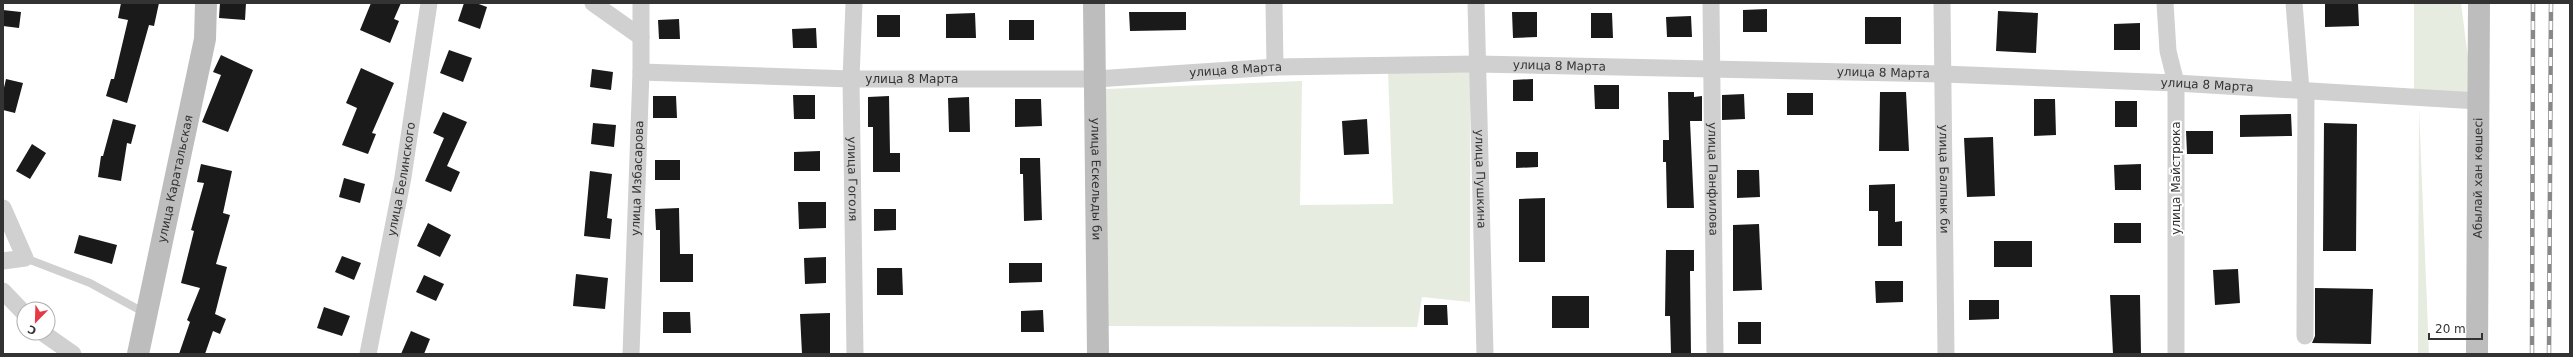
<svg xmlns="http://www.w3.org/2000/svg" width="2573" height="357" font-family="'DejaVu Sans',sans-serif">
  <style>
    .green { fill: #e6ecdf }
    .building { fill: #1a1a1a }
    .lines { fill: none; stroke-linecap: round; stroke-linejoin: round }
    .lane { stroke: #d0d0d0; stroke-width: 8 }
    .street { stroke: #d0d0d0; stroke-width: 17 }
    .secondary { stroke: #bdbdbd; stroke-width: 22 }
    .rail-casing { stroke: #888; stroke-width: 4.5 }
    .rail { stroke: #fff; stroke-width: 3; stroke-dasharray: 9; stroke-linecap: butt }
    .labels { text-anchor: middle; stroke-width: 4; stroke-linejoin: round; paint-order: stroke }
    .street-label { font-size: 12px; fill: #333; stroke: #fff }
  </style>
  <rect width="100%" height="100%" fill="#fff"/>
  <path class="green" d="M2414 3H2461L2473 97 2414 92Z
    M1388 71 1470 73V302L1422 297 1417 327 1102 326 1106 89 1302 81 1300 205 1393 204Z
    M2419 109 2429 354H2418Z"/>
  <path class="building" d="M121 3H159L154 26 149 25 127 103 106 96 111 79H114L128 20 118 18Z
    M220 3H246L245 20 219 18Z
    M371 3H401L394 19 399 21 390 43 360 30Z
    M464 3H476L487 7 480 29 458 21Z
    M2325 3H2358L2359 26 2325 27Z
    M1767 9V32H1743V10Z
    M3 10 21 12 19 28 3 26Z
    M1998 11 2038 13 2036 53 1996 51Z
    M1129 12H1186V30L1130 31Z
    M1512 12H1537V37L1513 38Z
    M975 13 976 38H946V14Z
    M1591 13H1612L1613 38H1591Z
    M877 15H900V37H877Z
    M1691 16 1692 37H1667L1666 17Z
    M1865 17H1901V44H1865Z
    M679 19 680 39H659L658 20Z
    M1009 20H1034V40H1009Z
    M2140 23V50H2114V24Z
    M816 28 817 48H793L792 29Z
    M449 50 472 58 463 82 440 73Z
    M221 55 253 70 228 132 202 122 221 75 213 72Z
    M361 68 394 83 372 133 376 134 368 154 342 145 357 108 346 103Z
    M592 69 613 72 611 90 590 87Z
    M6 79 23 83 15 113 3 110V92Z
    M1533 79V101H1513V80Z
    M1594 85H1619V109H1595Z
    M1668 92H1694V97L1702 96V121H1690L1694 208H1667L1666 162H1663V140H1669Z
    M1880 92H1906L1909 151H1879Z
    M1787 93H1813V115H1787Z
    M1744 94 1745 119 1722 120V95Z
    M793 95H815V119H794Z
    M653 96H676L677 118H653Z
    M889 96 890 153H900V172H873V127H868V97Z
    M969 97 970 132H949L948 98Z
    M1015 99H1041L1042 126 1015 127Z
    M2034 99H2055L2056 135 2034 136Z
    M2115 101H2137V127H2115Z
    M443 112 467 122 447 166 460 172 451 192 425 181 444 138 433 133Z
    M2291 114 2292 136 2240 137V115Z
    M113 119 136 125 131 144 127 143 121 181 98 177 101 156H103Z
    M1367 119 1369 154 1344 155 1342 121Z
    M593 123 616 125 614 147 591 144Z
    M2324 123 2357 124 2356 251H2323Z
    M2186 131H2213V154H2187Z
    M1993 137 1995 196 1967 197 1964 138Z
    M32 144 46 153 30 179 16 171Z
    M820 151V171H794V152Z
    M1516 152H1538V167L1516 168Z
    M1020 158H1040L1042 220 1024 221 1023 174H1020Z
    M655 160H680V180H655Z
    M201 164 232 171 223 213 230 215 216 264 227 267 215 314 226 319 220 334 213 331 205 354H179L190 322 187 320 200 288 181 283 194 231 191 230 204 183 197 182Z
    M2141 164V190H2115L2114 165Z
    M1737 170H1759L1760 197 1737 198Z
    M590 171 612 174 607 218 612 219 610 239 584 236Z
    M344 178 365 184 360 203 339 197Z
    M1895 184V222L1902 221V246H1878V211H1869V185Z
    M1545 198V262H1519V199Z
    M798 202H826V228L799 229Z
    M679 208 680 254H693V282H660V230H656L655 209Z
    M874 209H896V230L874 231Z
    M428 223 451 235 440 257 417 246Z
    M2114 223H2141V243H2114Z
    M1759 224 1762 290 1733 291V225Z
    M79 235 117 245 112 264 74 253Z
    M1994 241H2032V267H1994Z
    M1666 250H1694V271H1690L1691 354H1671L1670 316H1665Z
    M342 256 361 263 354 280 335 272Z
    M826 257V283L805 284 804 258Z
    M1009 263H1042V282L1009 283Z
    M877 268H902L903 295H877Z
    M2238 269 2240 303 2215 305 2213 270Z
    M576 274 608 278 605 309 573 306Z
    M424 275 444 284 436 301 416 292Z
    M1875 281H1903V302L1876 303Z
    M2315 288 2373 289 2371 344 2312 343 2315 336Z
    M2110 295H2140L2141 354H2113Z
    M1552 296H1589V328H1552Z
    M1969 300H1999V319L1969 320Z
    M1424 305H1447L1448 325H1424Z
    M324 307 350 316 342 336 317 328Z
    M1043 310 1044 332H1021V311Z
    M663 312H690L691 333H663Z
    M830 313V354H802L800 314Z
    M1738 322H1761V344H1738Z
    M411 331 430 339 424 354H401Z"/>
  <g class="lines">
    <path class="lane" d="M25 258 90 283 145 313"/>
    <g class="street">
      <path d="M593 3 641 37"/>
      <path id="s1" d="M854 3 851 79 855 354"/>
      <path d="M1274 3 1275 67"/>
      <path id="s2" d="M1476 3 1485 354"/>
      <path id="s3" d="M1711 3 1715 354"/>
      <path id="s4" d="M1942 3 1946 354"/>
      <path d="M2165 3 2168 51 2176 83V354"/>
      <path d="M2294 3 2301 90"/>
      <path id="s5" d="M641 72 851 79H1096L1275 67 1477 64 1943 74 2176 83 2478 101"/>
      <path d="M3 208 25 258 3 261"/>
      <path d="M3 291 24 313"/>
      <path d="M43 333 73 354"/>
      <path d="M2305 336 2306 91"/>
      <path id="s6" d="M368 354 403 177 429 3"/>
      <path id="s7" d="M631 354 641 72V3"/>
    </g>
    <g class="secondary">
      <path id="s8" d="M1094 3 1098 354"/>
      <path id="s9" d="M138 354 205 39 206 3"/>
      <path id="s10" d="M2477 354 2479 3"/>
    </g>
    <g class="rail-casing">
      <path id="rail" d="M2532 354 2533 3
        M2549 354 2551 3"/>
    </g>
    <use href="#rail" class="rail"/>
  </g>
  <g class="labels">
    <g class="street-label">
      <text dy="4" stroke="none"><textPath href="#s5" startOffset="919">улица 8 Марта</textPath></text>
      <text dy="4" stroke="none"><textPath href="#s5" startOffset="595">улица 8 Марта</textPath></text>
      <text dy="4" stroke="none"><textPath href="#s5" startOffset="1243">улица 8 Марта</textPath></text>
      <text dy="4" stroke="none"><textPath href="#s5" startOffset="271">улица 8 Марта</textPath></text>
      <text dy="4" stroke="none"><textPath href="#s5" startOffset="1567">улица 8 Марта</textPath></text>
      <text dy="4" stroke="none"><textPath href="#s1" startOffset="176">улица Гоголя</textPath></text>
      <text dy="4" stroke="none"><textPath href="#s8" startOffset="176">улица Ескельды би</textPath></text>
      <text transform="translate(2176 178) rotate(-90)" y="4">улица Майстрюка</text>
      <text dy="4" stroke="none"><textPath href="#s10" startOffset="176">Абылай хан көшесі</textPath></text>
      <text dy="4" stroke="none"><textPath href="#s9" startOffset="179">улица Каратальская</textPath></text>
      <text dy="4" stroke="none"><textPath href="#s6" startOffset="178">улица Белинского</textPath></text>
      <text dy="4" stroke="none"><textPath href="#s7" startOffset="176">улица Избасарова</textPath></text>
      <text dy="4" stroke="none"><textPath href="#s2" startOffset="176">улица Пушкина</textPath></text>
      <text dy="4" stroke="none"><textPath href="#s3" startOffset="176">улица Панфилова</textPath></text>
      <text dy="4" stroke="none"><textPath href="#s4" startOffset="176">улица Балпык би</textPath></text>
    </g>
  </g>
  <rect width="2573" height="357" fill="none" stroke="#333333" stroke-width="8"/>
  <g transform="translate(36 321) rotate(203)"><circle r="19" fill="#ffffff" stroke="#adadad"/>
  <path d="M0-3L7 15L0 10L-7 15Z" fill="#e63946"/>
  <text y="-6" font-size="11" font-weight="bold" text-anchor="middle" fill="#333333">С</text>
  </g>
  <path d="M2429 333v6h53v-6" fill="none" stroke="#333333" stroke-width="2"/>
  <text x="2435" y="333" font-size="12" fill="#333333" stroke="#ffffff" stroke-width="3" paint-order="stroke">20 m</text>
</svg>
